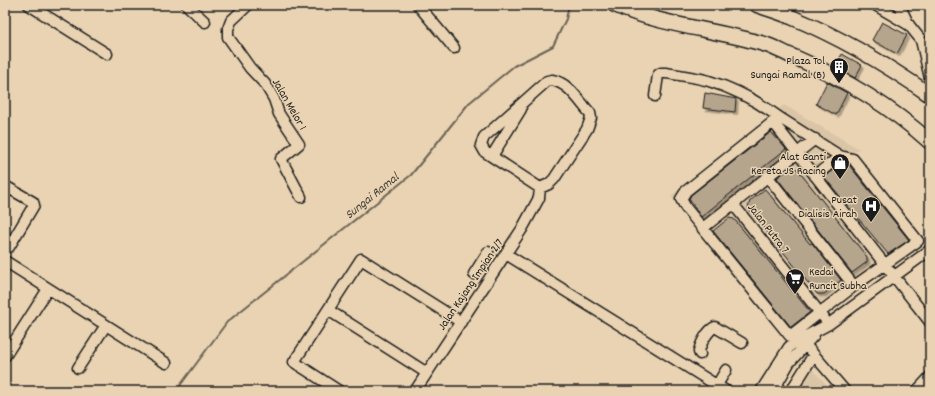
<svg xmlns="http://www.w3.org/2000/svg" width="935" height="396" font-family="Dekko,sans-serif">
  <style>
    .built { fill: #dac5a7 }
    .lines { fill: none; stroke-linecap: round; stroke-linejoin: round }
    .stream { stroke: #6c6356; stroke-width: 2 }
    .building { fill: #b6a58d; stroke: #1c1c1c; filter: url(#shadow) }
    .minor-casing { stroke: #1c1c1c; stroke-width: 13 }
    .highway-casing { stroke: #1c1c1c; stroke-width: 17 }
    .minor { stroke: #e9d3b2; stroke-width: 10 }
    .highway { stroke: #e9d3b2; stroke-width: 14 }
    .labels { text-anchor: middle; stroke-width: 3; stroke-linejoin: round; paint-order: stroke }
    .poi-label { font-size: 12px; fill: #1c1c1c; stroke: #e9d3b2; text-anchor: end }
    .street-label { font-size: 12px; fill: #1c1c1c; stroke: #e9d3b2 }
    .water-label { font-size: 13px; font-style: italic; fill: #443f39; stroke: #e9d3b2 }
  </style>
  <defs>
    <filter id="shadow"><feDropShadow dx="2.5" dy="2.5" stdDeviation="0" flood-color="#0004"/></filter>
  </defs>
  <rect width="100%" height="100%" fill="#e9d3b2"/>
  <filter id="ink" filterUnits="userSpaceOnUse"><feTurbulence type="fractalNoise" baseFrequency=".025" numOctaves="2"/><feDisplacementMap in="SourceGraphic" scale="8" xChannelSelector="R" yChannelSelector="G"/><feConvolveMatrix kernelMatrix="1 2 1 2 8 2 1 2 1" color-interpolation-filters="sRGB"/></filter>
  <g filter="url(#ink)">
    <path class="built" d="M784 105 859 149 851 153 923 243 803 334 788 341 671 196Z
      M810 367 833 391H795Z"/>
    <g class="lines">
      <path class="stream" d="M170 391 179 387 227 322 411 175 469 103 514 66 553 46 566 19 569 5"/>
    </g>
    <path class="building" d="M882 22 907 35 897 54 872 40Z
      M842 54 862 65 855 78 835 67Z
      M827 82 847 93 836 115 816 104Z
      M705 93 736 99 735 112 703 108Z
      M771 132 786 149 701 217 689 199 691 195Z
      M842 163 849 165 909 240 888 254 824 177Z
      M791 167 797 169 867 257V262L852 273 777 178Z
      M765 189 810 244 812 243 841 280 824 294H817L748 208 750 201Z
      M729 218 734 219 810 312 791 327 713 231Z"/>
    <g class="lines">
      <g class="minor-casing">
        <path id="minor" d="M29 5 107 54
          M187 5 205 22
          M248 5 231 21 228 29V37L250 68 265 84 274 99 279 114 299 144 281 159 301 197
          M418 5 454 48
          M875 5 909 25 921 40 930 78
          M899 5 909 25
          M552 80C569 83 579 101 590 113L591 118 587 129 554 179 549 184 540 188 485 152 481 145 484 137 547 81Z
          M655 96 658 75 661 73H666C680 75 695 77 709 81 735 89 759 102 780 118
          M773 122 930 322
          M492 156 521 109
          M815 176 840 156 780 118 773 122 686 191 681 199 686 208 790 336 854 286 918 241 853 159 840 156
          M768 177 854 286
          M5 186 33 202 34 205 9 247
          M733 204 824 318
          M703 228 815 139
          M506 254 726 391
          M5 261 166 363
          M474 274 488 252
          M328 310 427 373
          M802 341 845 391
          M700 354 699 352C700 344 708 330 715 327L742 343
          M5 356 48 289
          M78 368 106 325
          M717 385 726 370
          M339 391 294 362 361 259 461 322
          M415 391 522 229 539 198 540 188
          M761 391 789 347 795 342 829 324 930 250
          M773 391 789 363 814 335
          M791 391 811 359
          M917 391 930 377
          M928 391 930 388"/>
      </g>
      <g class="highway-casing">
        <path id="highway" d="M615 5C662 26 715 29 764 44 774 47 784 53 794 57 843 78 890 106 930 142
          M757 5C768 9 780 12 791 17 840 37 887 65 930 95"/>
      </g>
      <use href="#minor" class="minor"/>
      <use href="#highway" class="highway"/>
    </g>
  </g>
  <defs>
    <g id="building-pin" transform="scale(1)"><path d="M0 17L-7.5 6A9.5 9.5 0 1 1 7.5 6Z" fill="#1c1c1c" stroke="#e9d3b2"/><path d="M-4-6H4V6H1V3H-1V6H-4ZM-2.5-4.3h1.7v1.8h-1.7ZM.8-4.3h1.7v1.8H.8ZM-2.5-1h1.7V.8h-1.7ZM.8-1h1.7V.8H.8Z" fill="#fff"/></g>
    <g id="shop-pin" transform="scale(1)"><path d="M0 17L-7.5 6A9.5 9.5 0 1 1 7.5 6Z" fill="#1c1c1c" stroke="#e9d3b2"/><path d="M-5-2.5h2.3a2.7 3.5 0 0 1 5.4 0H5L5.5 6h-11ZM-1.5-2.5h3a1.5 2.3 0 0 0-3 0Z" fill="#fff"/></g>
    <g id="hospital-pin" transform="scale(1)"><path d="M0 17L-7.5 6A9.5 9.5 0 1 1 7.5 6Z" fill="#1c1c1c" stroke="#e9d3b2"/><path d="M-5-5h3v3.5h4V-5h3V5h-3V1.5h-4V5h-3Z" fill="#fff"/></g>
    <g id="supermarket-pin" transform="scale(1)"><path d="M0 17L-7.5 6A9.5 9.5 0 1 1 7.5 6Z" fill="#1c1c1c" stroke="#e9d3b2"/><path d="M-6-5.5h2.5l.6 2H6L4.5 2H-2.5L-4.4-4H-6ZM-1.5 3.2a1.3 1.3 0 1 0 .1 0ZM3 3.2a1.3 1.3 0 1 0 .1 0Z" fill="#fff"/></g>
  </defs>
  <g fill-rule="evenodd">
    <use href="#building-pin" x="839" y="67"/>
    <use href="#shop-pin" x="840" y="163"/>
    <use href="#hospital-pin" x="871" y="206"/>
    <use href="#supermarket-pin" x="795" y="278"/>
  </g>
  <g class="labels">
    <g class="poi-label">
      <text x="825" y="64">Plaza Tol<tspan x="825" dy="14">Sungai Ramal (B)</tspan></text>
      <text x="826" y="160">Alat Ganti<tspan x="826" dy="14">Kereta JS Racing</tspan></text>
      <text x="857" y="203">Pusat<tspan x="857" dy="14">Dialisis Airah</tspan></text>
      <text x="809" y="275" text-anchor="start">Kedai<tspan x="809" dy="14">Runcit Subha</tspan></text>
    </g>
    <g class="street-label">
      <text transform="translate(290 104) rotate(60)" y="4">Jalan Melor 1</text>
      <text transform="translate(769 228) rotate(52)" y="4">Jalan Putra 7</text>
      <text transform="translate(470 284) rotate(-56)" y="4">Jalan Kajang Impian 2/7</text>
    </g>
    <g class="water-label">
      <text transform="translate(371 195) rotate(-39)" y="5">Sungai Ramal</text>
    </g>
  </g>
  <rect width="935" height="396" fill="none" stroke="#e9d3b2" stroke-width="20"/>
  <rect x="10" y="10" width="915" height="376" fill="none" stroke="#1c1c1c" stroke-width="1.5" filter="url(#ink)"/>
</svg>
